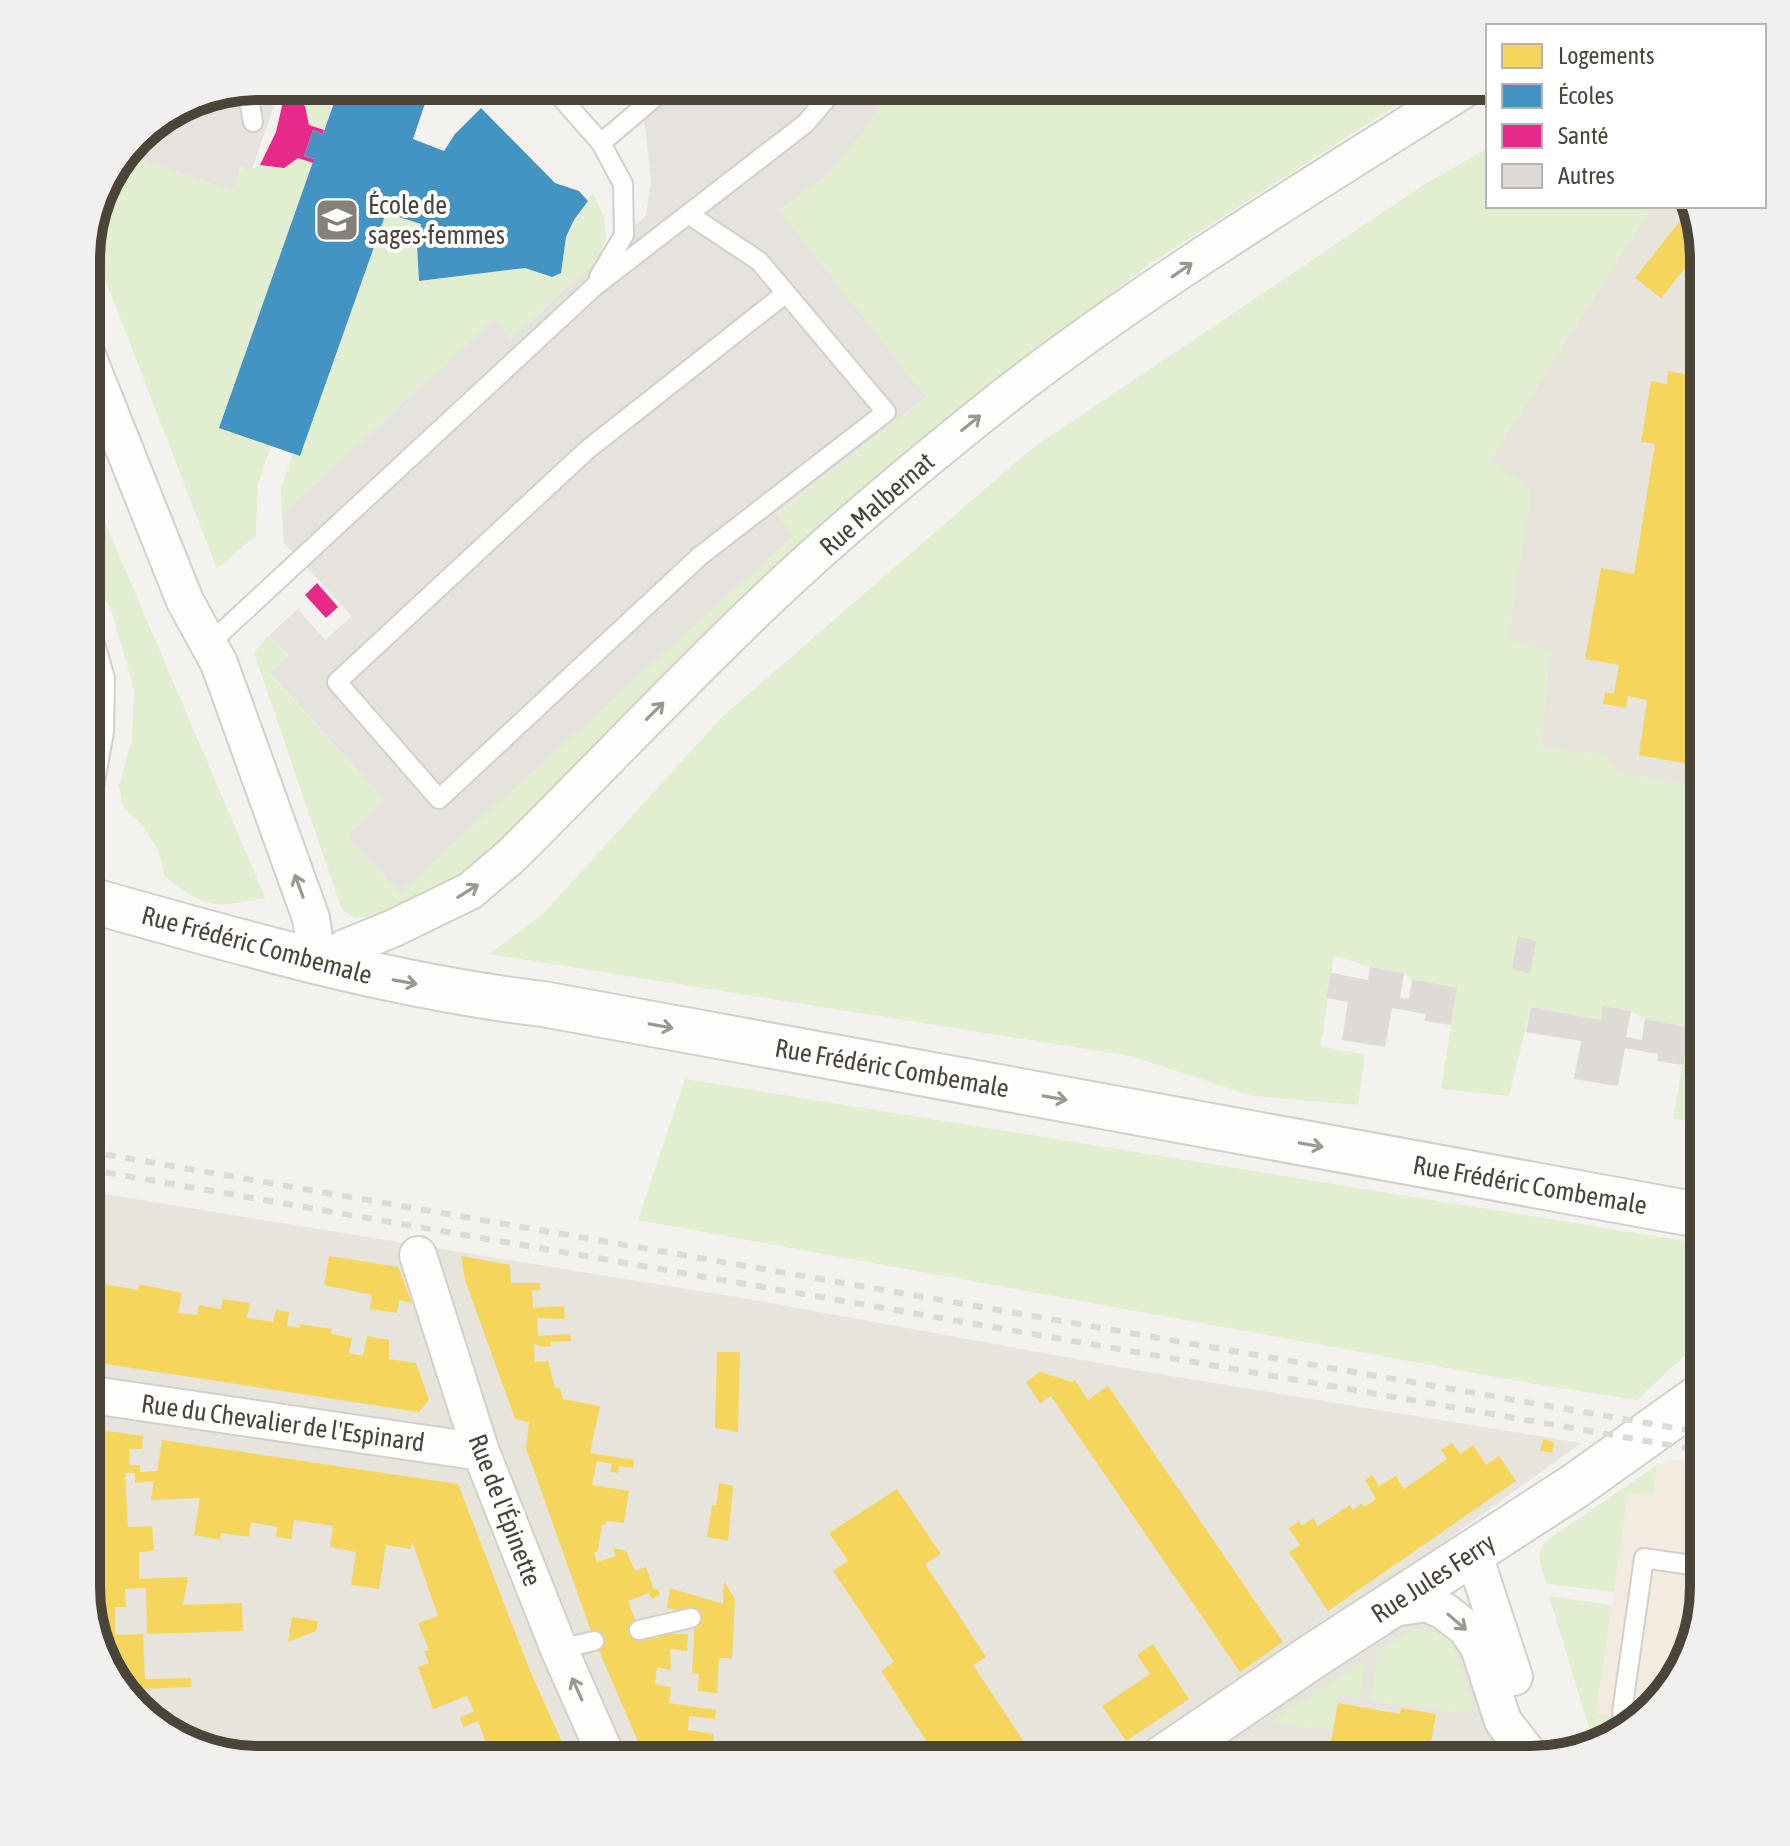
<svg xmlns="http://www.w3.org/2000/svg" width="1790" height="1846" font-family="'Asap Condensed',sans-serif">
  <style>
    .residential { fill: #e7e4dc }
    .commercial { fill: #f3ebdf }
    .green { fill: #e1eecf }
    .parking { fill: #e6e3df }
    .homes { fill: #f6d55c }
    .schools { fill: #4393c3 }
    .health { fill: #e7298a }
    .building { fill: #dedbd6 }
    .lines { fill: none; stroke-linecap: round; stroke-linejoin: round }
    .service-casing { stroke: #d2d0cb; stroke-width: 22 }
    .minor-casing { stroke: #d2d0cb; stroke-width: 40 }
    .tertiary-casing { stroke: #d2d0cb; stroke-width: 48 }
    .service { stroke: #fdfdfc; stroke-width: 18 }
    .minor { stroke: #fdfdfc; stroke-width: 36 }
    .tertiary { stroke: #fdfdfc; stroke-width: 44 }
    .rail { stroke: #dbdbda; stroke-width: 6; stroke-dasharray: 10 10; stroke-linecap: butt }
    .oneway { stroke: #9b9791 }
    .labels { text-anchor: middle; stroke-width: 8; stroke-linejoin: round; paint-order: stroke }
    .poi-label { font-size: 26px; fill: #4b4439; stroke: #fff; text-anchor: start }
    .street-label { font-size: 26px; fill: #4b4439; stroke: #fff }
    .rim { fill: none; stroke: #4b4439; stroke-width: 10 }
  </style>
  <rect width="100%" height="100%" fill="#f4f2ee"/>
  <path class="residential" d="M1652 206H1694L1704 259V789L1617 773 1607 756 1541 747 1550 651 1507 639 1531 492 1490 460Z
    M86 1191 748 1299 1153 1373 1581 1443 1440 1545 1508 1760H259L183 1742 129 1701 95 1643 86 1587Z"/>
  <path class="commercial" d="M1675 1460 1704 1466V1587L1686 1663 1645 1717 1604 1742 1593 1740 1628 1492 1653 1495 1657 1465Z"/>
  <path class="green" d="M283 86H340L324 130 309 125 305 106 285 93Z
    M893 86H1426L1148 265 948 420 522 830 440 888 369 917 355 918 342 910 254 653 269 635 289 657 270 674 384 800 792 536 776 515 926 397 779 210 824 177 864 132Z
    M1488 148V206H1652L1490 460 1532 491 1507 638 1550 651 1541 747 1607 756 1617 773 1704 789V1123L1673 1119 1689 1028 1645 1019 1631 1011 1604 1006 1601 1020 1531 1007 1509 1096 1441 1089 1457 988 1412 979 1404 973 1370 967 1334 955 1321 1046 1365 1055 1358 1105 1253 1096 1130 1056 489 954 542 915 722 717 1030 450 1425 184Z
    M125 155 232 191 242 167 252 169 260 165 283 168 298 158 313 163 219 428 271 446 258 484 256 535 217 569 89 237 104 183Z
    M593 192 605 220 606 239 599 258 511 339 494 319 282 515 281 488 293 454 300 456 386 213 421 224 417 245 419 281 525 268 552 277 561 273C563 233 574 224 593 192Z
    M104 520 265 897V898C212 908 209 909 165 877L158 850 142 825 123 807 119 786 132 739 134 689 112 612 86 563V526Z
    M685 1079 1704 1244V1337L1637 1400 1540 1385 638 1220Z
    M1657 1465 1653 1496 1628 1492 1614 1592 1547 1584C1542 1568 1534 1554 1546 1541Z
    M1549 1596 1612 1605 1596 1714 1621 1718 1618 1734C1608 1740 1600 1738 1590 1731Z
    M1412 1629 1442 1633 1452 1642 1474 1704 1469 1713 1372 1701 1377 1653Z
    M1364 1662 1360 1698 1338 1696 1333 1730 1270 1722Z"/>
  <path class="parking" d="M259 86H281L252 169 241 167 233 191 125 155 145 129 193 99Z
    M630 86H893L864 132 824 177 779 210 926 397 776 514 793 536 400 892 347 836 384 800 270 673 289 656 269 635 298 609 325 640 352 616 284 543 282 515 494 319 511 339 646 215 651 182 645 126Z
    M86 477 104 520 86 526Z"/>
  <path class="homes" d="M1692 206 1702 247 1661 298 1635 278Z
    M1668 371 1704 378V767L1639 755 1647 700 1628 696 1626 708 1603 704 1605 692 1614 694 1619 665 1585 659 1601 568 1634 574 1655 444 1641 442 1651 381 1667 384Z
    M329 1256 398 1267 412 1303 399 1300 397 1313 370 1309 372 1295 324 1285Z
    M461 1256 510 1265 511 1283H540L541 1290H532L533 1308 564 1306 565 1319 537 1318 538 1336 570 1334 571 1341 551 1342V1346L540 1347 534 1343 535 1362 548 1361 555 1388H560L563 1399 600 1406 590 1453 634 1460 633 1468 619 1466 618 1473 610 1472 612 1464 597 1461 592 1485 629 1491 624 1523 607 1521 605 1525 602 1524 598 1551 594 1553 597 1562 616 1556 613 1548 626 1551 635 1571 646 1567 654 1590 658 1589 660 1595 652 1599 649 1593 628 1601 640 1633 688 1634 687 1651 670 1649 671 1670 657 1667 655 1684 671 1687 669 1703 716 1710 715 1719 689 1716 688 1730 714 1734 712 1760H692V1757L663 1752 666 1760H646L593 1637 526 1448 529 1422 515 1419 465 1280Z
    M86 1281 138 1290 139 1284 182 1293 178 1313 197 1315 199 1305 221 1309 223 1299 250 1303 247 1318 273 1322 276 1310 289 1312 287 1326 299 1328 300 1324 332 1329 331 1334 352 1338 349 1353 363 1356 367 1336 389 1340V1359L416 1363 429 1400 419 1412 86 1361Z
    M717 1352H740L738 1432 715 1428Z
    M1040 1372 1072 1382 1075 1380 1088 1400 1108 1386 1283 1642 1240 1672 1051 1396 1040 1403 1026 1382Z
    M86 1428 143 1436 142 1449H129L130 1465H140V1472L157 1471 162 1440 458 1484 530 1671 570 1760H485L481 1751 488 1748 478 1721 463 1727 460 1717 474 1712 467 1696 433 1709 418 1667 429 1663 424 1651 429 1650 418 1623 438 1616 412 1541 411 1549 386 1545 379 1589 351 1585 356 1552 330 1547 333 1526 294 1520 291 1539 276 1537 277 1527 251 1522 249 1537 221 1533 220 1540 194 1535 200 1498 151 1500 154 1481 135 1483V1473H125L128 1527 152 1526 154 1551 139 1552V1579L188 1577 183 1605 242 1603 243 1631 147 1634 146 1588 125 1589 126 1607H115V1635L143 1634 145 1679 191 1678V1687L139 1689 140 1704H133L95 1643 86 1587Z
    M1543 1439 1554 1442 1552 1453 1540 1451Z
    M1452 1443 1460 1454 1473 1445 1486 1465 1499 1456 1516 1481 1328 1611 1289 1552 1300 1545 1289 1528 1299 1521 1302 1526 1313 1518 1318 1526 1350 1505 1353 1510 1361 1504 1364 1507 1376 1499 1365 1480 1372 1475 1379 1486 1396 1476 1404 1489 1447 1459 1441 1450Z
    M719 1483 733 1486 728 1541 707 1537 712 1505 716 1506Z
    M897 1489 941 1554 925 1564 986 1657 973 1665 1034 1757 1030 1760H939L881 1671 894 1662 833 1571 848 1561 829 1533Z
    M724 1581 735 1600 732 1658H719L717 1693 698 1691 699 1674 692 1673 695 1615 667 1608 670 1588 723 1604Z
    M292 1617 318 1621 316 1631 288 1642Z
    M1153 1644 1189 1699 1126 1741 1102 1706 1150 1674 1137 1655Z
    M1338 1703 1400 1714 1401 1708 1436 1714 1428 1760H1328Z
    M1238 1748 1246 1760H1220Z"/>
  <path class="schools" d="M340 86H431L413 139 444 151 455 134 481 108 555 183 579 191 588 201 574 220 566 237 561 273 552 277 525 268 419 281 417 245 421 224 386 213 300 456 219 428 314 159 304 156 313 130 323 134Z"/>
  <path class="health" d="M285 93 305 106 309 125 324 130 323 134 313 130 304 156 314 159 313 163 298 158 284 168 260 165 276 132Z
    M317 583 338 607 326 618 305 595Z"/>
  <path class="building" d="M1518 936 1536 941 1530 973 1512 969Z
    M1370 967 1404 973 1400 998 1409 999 1412 979 1457 988 1451 1025 1424 1021 1426 1014 1392 1008 1385 1047 1342 1040 1348 1002 1326 998 1331 973 1368 980Z
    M1603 1006 1631 1011 1626 1037 1642 1040 1645 1019 1690 1028 1683 1065 1657 1061 1658 1054 1625 1048 1618 1086 1574 1079 1581 1041 1526 1032 1531 1007 1601 1020Z"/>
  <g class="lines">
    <g class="service-casing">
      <path id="service" d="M565 86 557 93 601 143 623 184 624 235 599 277
        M247 88 253 122
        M601 143 668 86
        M688 214 759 261 786 293 587 450 337 682 439 799 700 556 886 412 786 293
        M210 643 594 287 806 123 837 86
        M86 830 104 732 105 678 86 613
        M639 1630 691 1618
        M559 1649 594 1641
        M1646 1716 1622 1712 1644 1558 1704 1567"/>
    </g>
    <g class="minor-casing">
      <path id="minor" d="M86 353 185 601 219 663 311 918 315 944 314 962
        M325 965 345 948 394 928 470 891 510 857C591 777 669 694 751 615 822 546 898 482 975 420 1130 295 1302 192 1469 86
        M418 1255 481 1452 559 1649 608 1760
        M86 1394 481 1452
        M1473 1552 1514 1677
        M1386 1609 1427 1603 1444 1611 1466 1628 1479 1647 1503 1721 1533 1760"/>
    </g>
    <g class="tertiary-casing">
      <path id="tertiary" d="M86 899C237 941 387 986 543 1004L1704 1216
        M1160 1760 1313 1656 1575 1486 1704 1394"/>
    </g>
    <use href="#service" class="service"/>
    <use href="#minor" class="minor"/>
    <use href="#tertiary" class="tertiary"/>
    <path class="rail" d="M86 1151 1704 1433
      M86 1169 1704 1451"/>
  </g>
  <defs><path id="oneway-shaft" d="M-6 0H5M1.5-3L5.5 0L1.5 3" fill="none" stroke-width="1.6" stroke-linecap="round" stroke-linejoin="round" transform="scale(2)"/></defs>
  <g class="oneway">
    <use href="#oneway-shaft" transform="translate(1182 270) rotate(-35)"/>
    <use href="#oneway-shaft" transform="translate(971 423) rotate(-39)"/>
    <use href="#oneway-shaft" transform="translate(655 711) rotate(-45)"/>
    <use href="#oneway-shaft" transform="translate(299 886) rotate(-110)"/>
    <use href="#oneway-shaft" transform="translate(468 891) rotate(-32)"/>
    <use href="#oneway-shaft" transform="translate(405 982) rotate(10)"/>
    <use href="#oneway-shaft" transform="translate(661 1026) rotate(10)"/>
    <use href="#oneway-shaft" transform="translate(1055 1098) rotate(10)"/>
    <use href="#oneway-shaft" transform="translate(1311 1145) rotate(10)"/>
    <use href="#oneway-shaft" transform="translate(1457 1622) rotate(41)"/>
    <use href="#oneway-shaft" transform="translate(577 1689) rotate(-114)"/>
  </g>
  <defs>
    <g id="university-square" transform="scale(2.3)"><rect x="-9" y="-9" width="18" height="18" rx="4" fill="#868178" stroke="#fff"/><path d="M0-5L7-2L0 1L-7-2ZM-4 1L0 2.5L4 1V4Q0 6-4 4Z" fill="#fff"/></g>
  </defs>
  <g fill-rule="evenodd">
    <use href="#university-square" x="337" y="220"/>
  </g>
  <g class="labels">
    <g class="poi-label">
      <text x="368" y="214">École de<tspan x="368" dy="30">sages-femmes</tspan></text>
    </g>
    <g class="street-label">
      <text transform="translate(877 504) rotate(-41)" y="9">Rue Malbernat</text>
      <text transform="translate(257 945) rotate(15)" y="9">Rue Frédéric Combemale</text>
      <text transform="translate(892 1068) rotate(10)" y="9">Rue Frédéric Combemale</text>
      <text transform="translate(1530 1185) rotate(10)" y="9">Rue Frédéric Combemale</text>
      <text transform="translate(283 1423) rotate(8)" y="9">Rue du Chevalier de l'Espinard</text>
      <text transform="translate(505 1510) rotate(69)" y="9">Rue de l'Épinette</text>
      <text transform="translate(1433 1578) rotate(-33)" y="9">Rue Jules Ferry</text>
    </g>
  </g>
  <path d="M0 0H1790V1846H0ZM259 100H1531A159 159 0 0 1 1690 259V1587A159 159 0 0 1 1531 1746H259A159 159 0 0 1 100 1587V259A159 159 0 0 1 259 100Z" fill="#f1f0ef" fill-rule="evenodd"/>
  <path class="rim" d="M259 100H1531A159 159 0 0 1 1690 259V1587A159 159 0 0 1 1531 1746H259A159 159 0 0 1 100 1587V259A159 159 0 0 1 259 100Z"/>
  <rect x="1486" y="24" width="280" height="184" fill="#ffffff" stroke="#b7b4b0" stroke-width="2"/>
  <rect x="1502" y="44" width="40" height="24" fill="#f6d55c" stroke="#b7b4b0" stroke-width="2"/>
  <text x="1558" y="64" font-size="24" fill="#4b4439">Logements</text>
  <rect x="1502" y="84" width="40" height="24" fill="#4393c3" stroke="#b7b4b0" stroke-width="2"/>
  <text x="1558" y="104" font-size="24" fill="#4b4439">Écoles</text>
  <rect x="1502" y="124" width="40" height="24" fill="#e7298a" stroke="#b7b4b0" stroke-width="2"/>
  <text x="1558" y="144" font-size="24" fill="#4b4439">Santé</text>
  <rect x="1502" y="164" width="40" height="24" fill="#dedbd6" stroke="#b7b4b0" stroke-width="2"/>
  <text x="1558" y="184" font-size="24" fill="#4b4439">Autres</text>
</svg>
